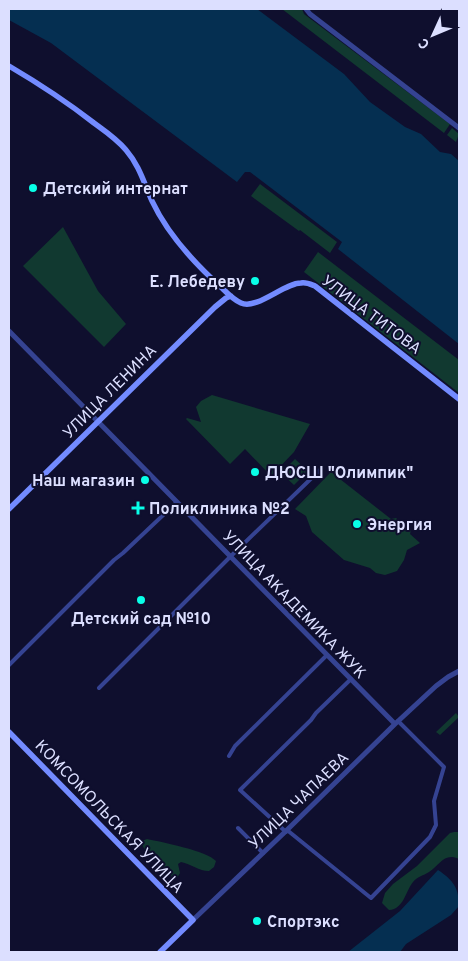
<svg xmlns="http://www.w3.org/2000/svg" width="468" height="961" font-family="Overpass,sans-serif">
  <style>
    .green { fill: #113930 }
    .water { fill: #052f51 }
    .lines { fill: none; stroke-linecap: round; stroke-linejoin: round }
    .minor { stroke: #354392; stroke-width: 4 }
    .tertiary { stroke: #354392; stroke-width: 5 }
    .secondary { stroke: #738bff; stroke-width: 5.5 }
    .poi-dot { fill: #08ffe8; stroke: #0f0f2e; stroke-width: 2 }
    .labels { text-anchor: middle; stroke-width: 4; stroke-linejoin: round; paint-order: stroke }
    .poi-label { font-size: 16px; font-weight: bold; fill: #dcdfff; stroke: #0f0f2e; text-anchor: start }
    .street-label { font-size: 16px; fill: #dcdfff; stroke: #0f0f2e }
  </style>
  <rect width="100%" height="100%" fill="#0f0f2e"/>
  <path class="green" d="M282 9H302L304 14 450 124 444 133Z
    M452 128 459 134 456 142 447 135Z
    M260 184 337 242 330 253 300 230 299 231 251 196Z
    M63 227 98 291 126 324 104 347 23 266Z
    M318 252 459 360V393L304 272Z
    M212 395 310 424 294 452 271 476 245 449 230 464 186 419 187 418 201 422 196 407 201 401Z
    M295 459 308 471 294 485 281 473Z
    M331 472 391 519 396 518 411 530 410 534 420 543 407 550 404 560 397 571 385 575 376 573 370 568 344 560 312 532 306 516 295 509Z
    M456 713 459 717 440 735 436 732Z
    M454 832H459V859C444 852 440 865 429 872 423 876 418 876 413 882 405 892 404 909 389 910L382 903 385 893 393 884 417 866 450 833Z
    M147 839C162 842 207 851 216 861L214 867 209 871C199 871 191 864 181 862L178 864 180 873 177 878H173L145 850 141 843 142 841Z"/>
  <path class="water" d="M9 9H257L344 74 370 102 405 127 421 134 440 152 451 154 459 161V344L338 249 342 242 250 172H245L237 182 51 43 9 20Z
    M438 870C453 880 459 888 459 906L451 915 406 944 400 952H348L400 911Z"/>
  <g class="lines">
    <path class="minor" d="M9 665 114 560 123 553 177 502
      M99 688 231 556 322 468
      M229 756 235 746 327 655
      M238 828 263 853
      M287 830 371 898 430 837 436 825 434 801 444 767 398 721
      M286 832 240 790 311 720 316 713 351 679"/>
    <path class="tertiary" d="M306 9 310 14 459 128
      M9 331 395 724
      M193 920 287 830 395 724 436 686 448 677 459 671"/>
    <path class="secondary" d="M9 66C38 83 67 102 94 123 105 131 117 139 126 150 139 165 144 183 152 201 168 235 195 264 223 289 228 294 234 300 241 303 257 310 284 283 301 283 306 282 310 284 315 286L459 399
      M9 509 215 307 226 298 231 296
      M9 732 193 920 160 952"/>
  </g>
  <g class="poi-dot">
    <circle cx="33" cy="188" r="5"/>
    <circle cx="255" cy="281" r="5"/>
    <circle cx="255" cy="472" r="5"/>
    <circle cx="145" cy="480" r="5"/>
    <path d="M135.5 500.5h5v5h5v5h-5v5h-5v-5h-5v-5h5z"/>
    <circle cx="357" cy="524" r="5"/>
    <circle cx="141" cy="600" r="5"/>
    <circle cx="257" cy="921" r="5"/>
  </g>
  <g class="labels">
    <g class="poi-label">
      <text x="43" y="194">Детский интернат</text>
      <text x="245" y="287" text-anchor="end">Е. Лебедеву</text>
      <text x="265" y="478">ДЮСШ "Олимпик"</text>
      <text x="135" y="486" text-anchor="end">Наш магазин</text>
      <text x="149" y="514">Поликлиника №2</text>
      <text x="367" y="530">Энергия</text>
      <text x="141" y="624" text-anchor="middle">Детский сад №10</text>
      <text x="267" y="927">Спортэкс</text>
    </g>
    <g class="street-label">
      <text transform="translate(372 314) rotate(37)" y="6">УЛИЦА ТИТОВА</text>
      <text transform="translate(109 391) rotate(-45)" y="6">УЛИЦА ЛЕНИНА</text>
      <text transform="translate(295 604) rotate(46)" y="6">УЛИЦА АКАДЕМИКА ЖУК</text>
      <text transform="translate(298 800) rotate(-44)" y="6">УЛИЦА ЧАПАЕВА</text>
      <text transform="translate(110 816) rotate(46)" y="6">КОМСОМОЛЬСКАЯ УЛИЦА</text>
    </g>
  </g>
  <rect width="468" height="961" fill="none" stroke="#dcdfff" stroke-width="20"/>
  <g transform="translate(433 35) rotate(226)" stroke="#0f0f2e" stroke-width="4" paint-order="stroke">
  <path d="M0-4L9 19L0 12L-9 19Z" fill="#dcdfff"/>
  <text y="-8" font-size="14" font-weight="bold" text-anchor="middle" fill="#dcdfff">С</text>
  </g>
</svg>
